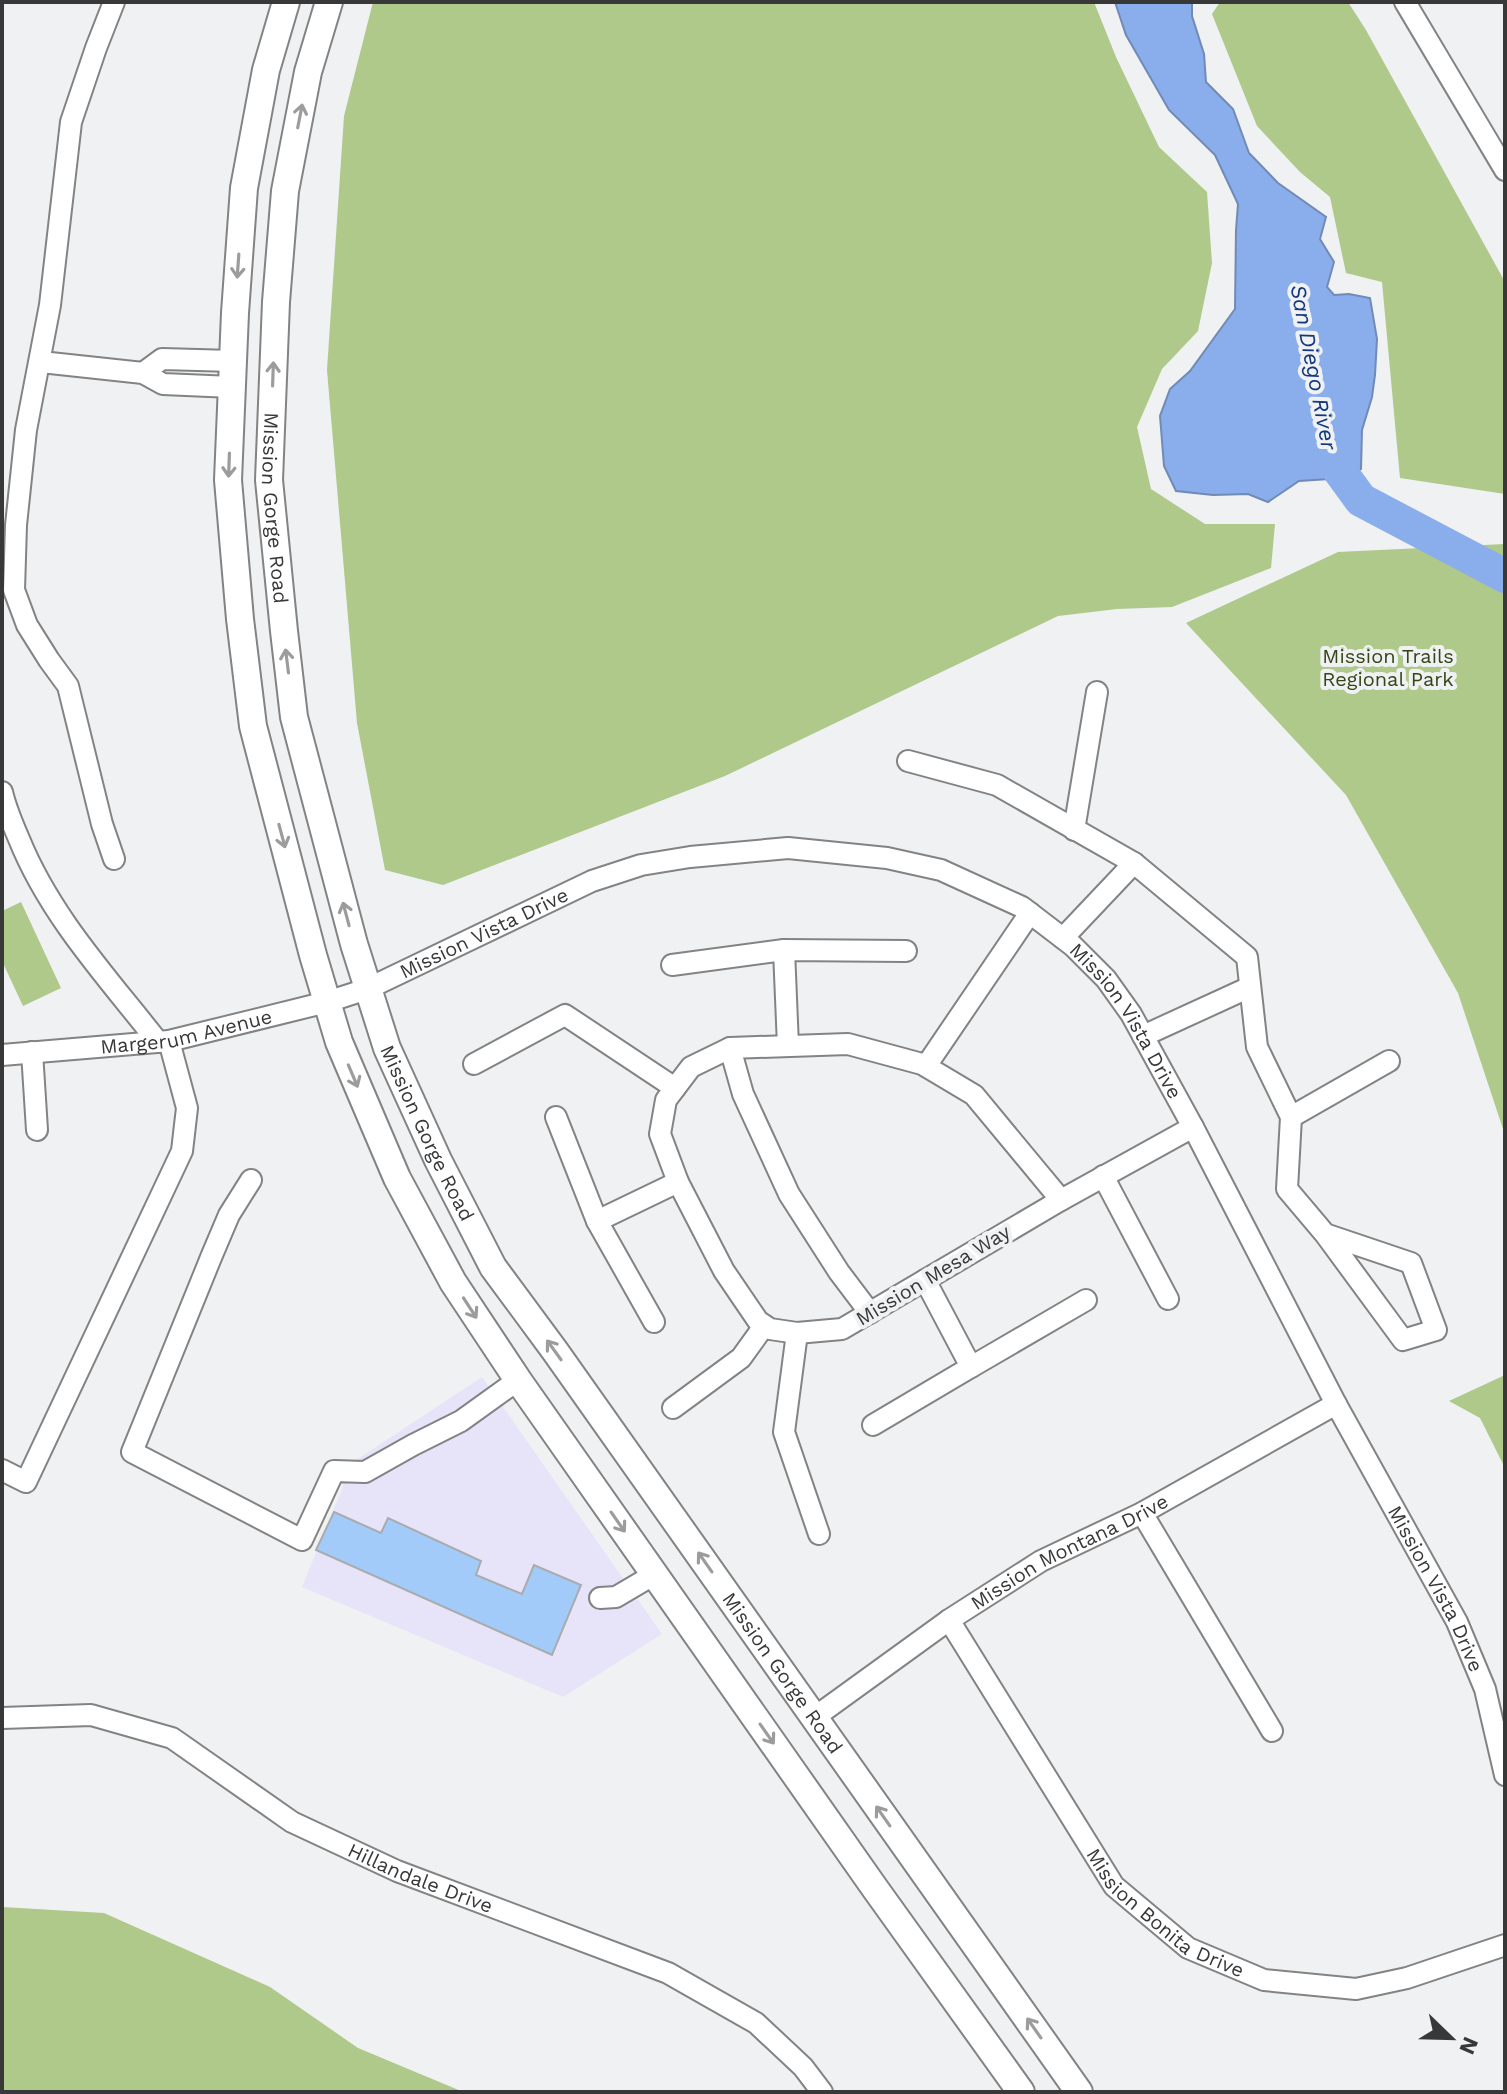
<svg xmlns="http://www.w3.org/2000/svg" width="1507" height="2094" font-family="'Work Sans',sans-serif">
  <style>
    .commercial { fill: #e7e4fa }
    .green { fill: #aec98a }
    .water { fill: #8aadeb; stroke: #718ab6; stroke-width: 2 }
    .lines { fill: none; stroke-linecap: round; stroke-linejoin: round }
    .river { stroke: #8aadeb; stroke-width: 34 }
    .building { fill: #a2cbf9; stroke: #aaabac; stroke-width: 2 }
    .minor-casing { stroke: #828384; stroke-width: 24 }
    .major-casing { stroke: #828384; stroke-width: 30 }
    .minor { stroke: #fff; stroke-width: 20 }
    .major { stroke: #fff; stroke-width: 26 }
    .oneway { stroke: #9c9c9c }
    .labels { text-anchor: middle; stroke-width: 8; stroke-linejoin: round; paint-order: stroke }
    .street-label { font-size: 20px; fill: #383839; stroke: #eff1f2 }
    .park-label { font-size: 20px; fill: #344615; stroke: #eff1f2 }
    .water-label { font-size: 22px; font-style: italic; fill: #12377e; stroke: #eff1f2 }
  </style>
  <rect width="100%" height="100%" fill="#eff1f2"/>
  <path class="commercial" d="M482 1377 662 1634 563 1697 302 1587 353 1462Z"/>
  <path class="green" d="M373 2H1094L1116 57 1159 147 1207 192 1212 263 1198 331 1162 369 1137 427 1151 489 1205 524H1275L1271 568 1172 607 1117 609 1058 616 725 776 443 885 385 870 357 723 327 370 344 116Z
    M1220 2H1348L1366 30 1505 282V494L1400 478 1382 282 1346 273 1330 197 1300 172 1257 126 1212 14Z
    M1505 544V1135L1458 993 1346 795 1186 623 1338 552Z
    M21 902 61 988 23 1006 2 961V911Z
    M1505 1375V1468L1480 1418 1449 1401Z
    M2 1907 104 1913 270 1987 358 2048 461 2091 470 2092H2Z"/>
  <path class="water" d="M1115 2H1192V16L1204 54 1206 82 1233 109 1249 153 1278 183 1326 217 1320 239 1334 262 1327 287 1334 295 1349 294 1370 298 1377 339 1375 375 1372 397 1362 430 1361 469 1345 478 1299 481 1268 502 1248 494 1213 495 1176 491 1164 466 1160 416 1170 389 1190 371 1235 309 1236 230 1238 204 1215 155 1169 110 1126 35Z"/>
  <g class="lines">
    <path class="river" d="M1326 438 1329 456 1361 500 1505 576"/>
  </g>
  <path class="building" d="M334 1512 381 1533 388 1518 481 1561 476 1575 522 1594 534 1565 581 1585 552 1655 316 1550Z"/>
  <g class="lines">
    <g class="minor-casing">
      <g id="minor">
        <path d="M114 2 96 48 71 122 50 305 26 430 16 525 14 590 27 625 49 660 68 686 102 824 114 859"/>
        <path d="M1405 2 1505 170"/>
        <path d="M41 362 143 373 163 384 232 387"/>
        <path d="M143 373 162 359 233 361"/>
        <path d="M908 761 997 785 1134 863 1063 938"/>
        <path d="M2 792C6 809 12 823 19 839 50 916 107 977 158 1042"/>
        <path d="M1074 830 1097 692"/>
        <path d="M1134 863 1247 957 1257 1047 1291 1117 1287 1189 1325 1234 1403 1340 1436 1330 1411 1263 1325 1234"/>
        <path d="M672 965 784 950"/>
        <path d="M1143 1036 1250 987"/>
        <path d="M848 1044 922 1064 974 1095 1061 1200 842 1329 797 1333 770 1329 758 1321 724 1271 678 1182 660 1134 666 1100 691 1067 730 1048Z"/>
        <path d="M788 1046 784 950 906 951"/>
        <path d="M730 1048 743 1094 789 1194 839 1272 870 1313"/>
        <path d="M32 1052 37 1130"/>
        <path id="s1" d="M2 1055 169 1041 327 1002 367 989 592 881 641 865 690 857 788 848 887 858 941 870 1022 907 1073 946 1106 979 1131 1014 1193 1127 1336 1404 1457 1622 1485 1689 1505 1775"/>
        <path d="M474 1064 565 1015 675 1088"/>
        <path d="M926 1066 1030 913"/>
        <path d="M556 1117 597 1221 654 1322"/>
        <path d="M1291 1117 1389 1061"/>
        <path d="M1103 1176 1168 1299"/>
        <path d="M251 1180 229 1215 212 1255 132 1452 302 1540 334 1471 365 1472 413 1445 461 1421 518 1380"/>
        <path d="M1061 1200 1193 1127"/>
        <path d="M597 1221 678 1182"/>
        <path d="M797 1333 784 1432 819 1534"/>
        <path d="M971 1367 1086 1300"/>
        <path d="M673 1408 741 1358 764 1326"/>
        <path d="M873 1425 971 1367 925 1280"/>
        <path d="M2 1470 26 1482 182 1151 187 1108 169 1041"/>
        <path d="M1142 1513 1272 1731"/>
        <path d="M600 1598 616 1597 655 1574"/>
        <path id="s2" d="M949 1620 1114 1886 1188 1948 1264 1980 1356 1989 1407 1978 1505 1945"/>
        <path id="s3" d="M815 1717 949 1620 1041 1561 1142 1513 1336 1404"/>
        <path id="s4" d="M2 1718 91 1715 172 1738 292 1822 397 1871 668 1973 756 2023 803 2067 822 2092"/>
      </g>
    </g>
    <g class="major-casing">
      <g id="major">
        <path d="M286 2 266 70 244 188 235 313 228 480 240 619 253 726 313 955 339 1042 397 1178 453 1282 518 1380 874 1887 1021 2092"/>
        <path id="s5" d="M329 2 308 72 285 191 276 302 269 480 284 631 294 717 354 944 387 1048 438 1160 493 1267 555 1351 1079 2092"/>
      </g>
    </g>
    <use href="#minor" class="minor"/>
    <use href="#major" class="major"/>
  </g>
  <defs><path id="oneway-shaft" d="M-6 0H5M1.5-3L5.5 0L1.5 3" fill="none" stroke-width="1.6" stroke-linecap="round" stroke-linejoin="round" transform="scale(2)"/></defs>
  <g class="oneway">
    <use href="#oneway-shaft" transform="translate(300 116) rotate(-79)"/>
    <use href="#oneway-shaft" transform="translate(238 266) rotate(94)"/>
    <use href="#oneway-shaft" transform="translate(273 374) rotate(-88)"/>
    <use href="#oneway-shaft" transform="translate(229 465) rotate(92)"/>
    <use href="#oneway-shaft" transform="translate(287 661) rotate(-97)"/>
    <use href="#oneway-shaft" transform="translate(282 836) rotate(75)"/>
    <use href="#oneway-shaft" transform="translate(346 914) rotate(-105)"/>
    <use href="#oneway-shaft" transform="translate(353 1076) rotate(67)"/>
    <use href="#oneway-shaft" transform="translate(470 1308) rotate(57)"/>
    <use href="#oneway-shaft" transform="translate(554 1350) rotate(-126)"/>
    <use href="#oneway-shaft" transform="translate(618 1522) rotate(55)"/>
    <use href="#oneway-shaft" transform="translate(705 1562) rotate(-125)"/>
    <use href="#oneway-shaft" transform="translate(767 1734) rotate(55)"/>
    <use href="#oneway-shaft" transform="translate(883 1816) rotate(-125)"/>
    <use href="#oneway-shaft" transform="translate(1034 2028) rotate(-125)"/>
  </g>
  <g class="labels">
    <g class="street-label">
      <text dy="7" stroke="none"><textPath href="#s5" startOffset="512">Mission Gorge Road</textPath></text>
      <text dy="7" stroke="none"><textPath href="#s1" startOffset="502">Mission Vista Drive</textPath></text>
      <text dy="7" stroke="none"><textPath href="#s1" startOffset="1222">Mission Vista Drive</textPath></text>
      <text dy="7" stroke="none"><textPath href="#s1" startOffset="186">Margerum Avenue</textPath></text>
      <text dy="7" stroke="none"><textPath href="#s5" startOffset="1160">Mission Gorge Road</textPath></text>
      <text transform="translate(933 1275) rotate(-31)" y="7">Mission Mesa Way</text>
      <text dy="7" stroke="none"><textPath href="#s3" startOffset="304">Mission Montana Drive</textPath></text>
      <text dy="7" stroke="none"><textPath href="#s1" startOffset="1870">Mission Vista Drive</textPath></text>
      <text dy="7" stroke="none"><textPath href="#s5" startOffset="1808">Mission Gorge Road</textPath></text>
      <text dy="7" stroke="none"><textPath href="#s4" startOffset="460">Hillandale Drive</textPath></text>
      <text dy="7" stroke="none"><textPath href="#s2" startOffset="370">Mission Bonita Drive</textPath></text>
    </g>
    <g class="park-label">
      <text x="1388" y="663">Mission Trails<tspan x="1388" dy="23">Regional Park</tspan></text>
    </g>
    <g class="water-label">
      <text transform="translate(1314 367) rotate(79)" y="8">San Diego River</text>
    </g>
  </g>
  <rect width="1507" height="2094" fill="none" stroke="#383839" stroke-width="8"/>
  <g transform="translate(1451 2038) rotate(113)" stroke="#eff1f2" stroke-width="6" paint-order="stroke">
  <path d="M0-6L14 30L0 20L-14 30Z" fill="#383839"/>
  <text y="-12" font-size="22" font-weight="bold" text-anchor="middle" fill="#383839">N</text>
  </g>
</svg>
